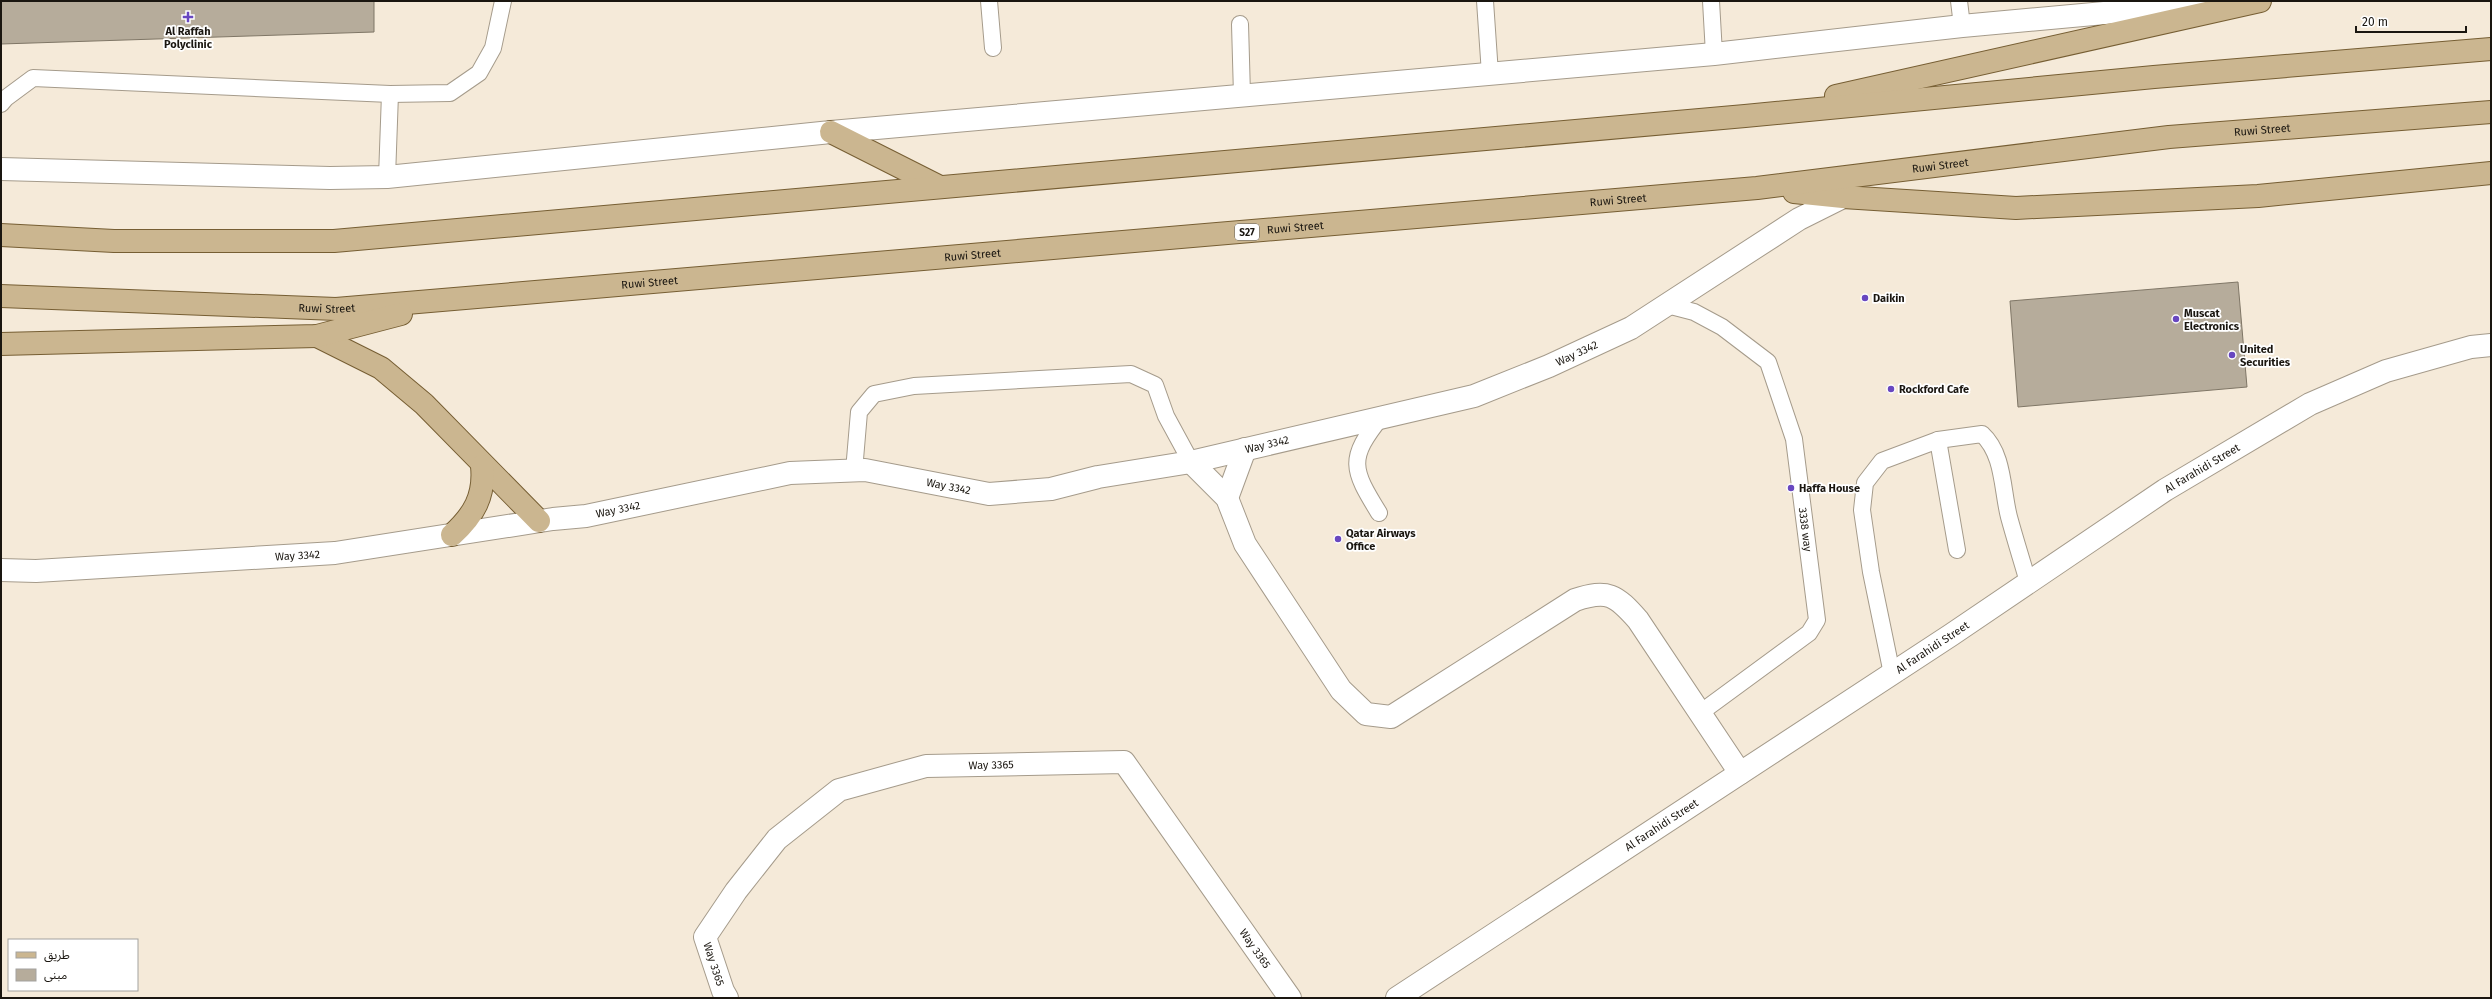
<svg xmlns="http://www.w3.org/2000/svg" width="2492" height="999" font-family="'Fira Sans','Noto Sans Arabic',sans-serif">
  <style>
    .building { fill: #b6ac9b; stroke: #7f7666 }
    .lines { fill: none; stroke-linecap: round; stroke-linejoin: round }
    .lane-casing { stroke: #a59b8b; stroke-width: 18 }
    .street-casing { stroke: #a59b8b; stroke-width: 24 }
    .secondary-casing { stroke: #a59b8b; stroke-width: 24 }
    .primary-casing { stroke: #765e33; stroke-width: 24 }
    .lane { stroke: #fff; stroke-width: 16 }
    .street { stroke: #fff; stroke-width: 22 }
    .secondary { stroke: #fff; stroke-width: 22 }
    .primary { stroke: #cbb690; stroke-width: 22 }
    .poi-dot { fill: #6847c0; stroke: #fff; stroke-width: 1.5 }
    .labels { text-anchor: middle; stroke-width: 3.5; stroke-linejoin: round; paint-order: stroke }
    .shield { fill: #fff; stroke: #5f5c58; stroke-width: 1 }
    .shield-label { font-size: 10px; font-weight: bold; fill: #1a1610 }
    .poi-label { font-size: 11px; font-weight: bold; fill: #1a1610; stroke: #fff; text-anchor: start }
    .street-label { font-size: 11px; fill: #1a1610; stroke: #fff }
  </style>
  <rect width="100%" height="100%" fill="#f5ead9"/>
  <path class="building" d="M1 1H374V32L1 44Z
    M2238 282 2247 387 2018 407 2010 301Z"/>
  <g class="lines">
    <g class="lane-casing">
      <g id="lane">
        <path d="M989 1 993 48"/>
        <path d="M1485 1 1490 74"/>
        <path d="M1711 1 1714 54"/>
        <path d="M1959 1 1962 26"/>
        <path d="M1240 24 1242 95"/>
        <path d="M1 104 6 98 33 78 390 94 450 93 479 73 493 48 503 1"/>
        <path d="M387 177 390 94"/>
        <path id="s1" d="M1667 305 1694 312 1722 327 1768 362 1794 439 1817 620 1809 633 1700 713"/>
        <path d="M1938 440 1957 550"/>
        <path d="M854 471 859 412 874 394 914 386 1131 374 1155 385 1166 416 1191 462"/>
        <path d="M1379 513C1352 469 1347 459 1382 416"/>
        <path d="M1892 674 1871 572 1862 510 1865 483 1882 461 1938 440 1982 434C2004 454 2002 490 2009 517 2015 539 2022 561 2028 582"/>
      </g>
    </g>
    <g class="street-casing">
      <g id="street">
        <path d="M1191 462 1227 498 1245 544 1341 690 1366 714 1391 717 1575 600C1608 589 1616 595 1638 620L1740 773"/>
        <path d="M1227 498 1245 449"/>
        <path id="s2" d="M1 570 36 571 335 553 553 519 586 516 790 473 865 470 989 494 1051 489 1098 477 1191 462 1474 396 1549 366 1631 328 1799 219 1843 197"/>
        <path id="s3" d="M727 998 723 991 705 937 736 891 777 839 839 790 926 766 1124 762 1290 998"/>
      </g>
    </g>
    <g class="secondary-casing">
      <g id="secondary">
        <path d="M1 169 330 178 387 177 831 132 1714 54 1962 26 2224 2"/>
        <path id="s4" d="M1397 998 1951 635 2165 490 2310 404 2386 371 2471 347 2491 345"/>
      </g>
    </g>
    <g class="primary-casing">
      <g id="primary">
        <path d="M1836 96 2260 1"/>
        <path d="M831 132 940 187"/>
        <path d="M1794 192 1843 197 2016 208 2258 196 2491 173"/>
        <path d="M1 235 114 241H334L1745 116 2154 77 2491 49"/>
        <path id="s5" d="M1 296 336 309 1757 188 2169 137 2491 112"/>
        <path d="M317 336 381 368 424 404 539 521"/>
        <path d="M1 344 317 336 401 314"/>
        <path d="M452 535C474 515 485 496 482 466"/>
      </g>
    </g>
    <use href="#lane" class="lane"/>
    <use href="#street" class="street"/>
    <use href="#secondary" class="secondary"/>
    <use href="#primary" class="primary"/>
  </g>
  <g class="poi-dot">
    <path d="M186 11h4v4h4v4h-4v4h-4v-4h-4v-4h4z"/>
    <circle cx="1865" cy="298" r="4"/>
    <circle cx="2176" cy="319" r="4"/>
    <circle cx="2232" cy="355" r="4"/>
    <circle cx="1891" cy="389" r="4"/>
    <circle cx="1791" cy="488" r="4"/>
    <circle cx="1338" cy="539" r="4"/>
  </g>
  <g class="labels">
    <rect class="shield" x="1235" y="224" width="24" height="16" rx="3"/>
    <g class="shield-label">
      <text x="1247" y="236">S27</text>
    </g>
    <g class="poi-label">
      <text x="188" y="35" text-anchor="middle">Al Raffah<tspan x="188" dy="13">Polyclinic</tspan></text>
      <text x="1873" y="302">Daikin</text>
      <text x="2184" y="317">Muscat<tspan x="2184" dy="13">Electronics</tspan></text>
      <text x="2240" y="353">United<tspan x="2240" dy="13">Securities</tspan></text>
      <text x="1899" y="393">Rockford Cafe</text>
      <text x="1799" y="492">Haffa House</text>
      <text x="1346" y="537">Qatar Airways<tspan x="1346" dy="13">Office</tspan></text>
    </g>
    <g class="street-label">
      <text dy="4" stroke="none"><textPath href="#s5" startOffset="2270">Ruwi Street</textPath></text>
      <text dy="4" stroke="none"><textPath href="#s5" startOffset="1946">Ruwi Street</textPath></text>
      <text dy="4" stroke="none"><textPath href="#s5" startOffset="1622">Ruwi Street</textPath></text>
      <text dy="4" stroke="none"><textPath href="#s5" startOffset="1298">Ruwi Street</textPath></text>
      <text dy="4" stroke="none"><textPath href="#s5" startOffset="974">Ruwi Street</textPath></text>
      <text dy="4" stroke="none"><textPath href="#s5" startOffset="650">Ruwi Street</textPath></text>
      <text dy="4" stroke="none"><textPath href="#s5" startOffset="326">Ruwi Street</textPath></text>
      <text dy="4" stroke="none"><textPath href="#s2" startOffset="1605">Way 3342</textPath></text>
      <text dy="4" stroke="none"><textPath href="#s2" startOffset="1281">Way 3342</textPath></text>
      <text dy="4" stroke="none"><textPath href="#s4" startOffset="964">Al Farahidi Street</textPath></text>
      <text dy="4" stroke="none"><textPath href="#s2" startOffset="957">Way 3342</textPath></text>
      <text dy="4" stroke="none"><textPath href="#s2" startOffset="621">Way 3342</textPath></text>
      <text dy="4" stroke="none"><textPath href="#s1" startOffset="290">3338 way</textPath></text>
      <text dy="4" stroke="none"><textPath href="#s2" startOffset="297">Way 3342</textPath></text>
      <text dy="4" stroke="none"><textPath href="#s4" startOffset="640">Al Farahidi Street</textPath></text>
      <text dy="4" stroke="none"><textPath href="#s3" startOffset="421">Way 3365</textPath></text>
      <text dy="4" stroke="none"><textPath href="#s4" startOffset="316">Al Farahidi Street</textPath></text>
      <text dy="4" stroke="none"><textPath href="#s3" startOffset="782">Way 3365</textPath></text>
      <text transform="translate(714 964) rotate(72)" y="4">Way 3365</text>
    </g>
  </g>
  <rect width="2492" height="999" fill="none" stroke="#1a1610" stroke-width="4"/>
  <rect x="8" y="939" width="130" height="52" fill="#ffffff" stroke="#a3a29f"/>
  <rect x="16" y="952" width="20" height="6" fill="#cbb690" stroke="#a3a29f"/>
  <text x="44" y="959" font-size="12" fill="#1a1610">طريق</text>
  <rect x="16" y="969" width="20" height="12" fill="#b6ac9b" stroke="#a3a29f"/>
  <text x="44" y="979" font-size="12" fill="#1a1610">مبنى</text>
  <path d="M2356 26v6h110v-6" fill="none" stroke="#1a1610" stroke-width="2"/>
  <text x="2362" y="26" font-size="12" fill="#1a1610" stroke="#ffffff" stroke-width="3" paint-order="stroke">20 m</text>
</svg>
